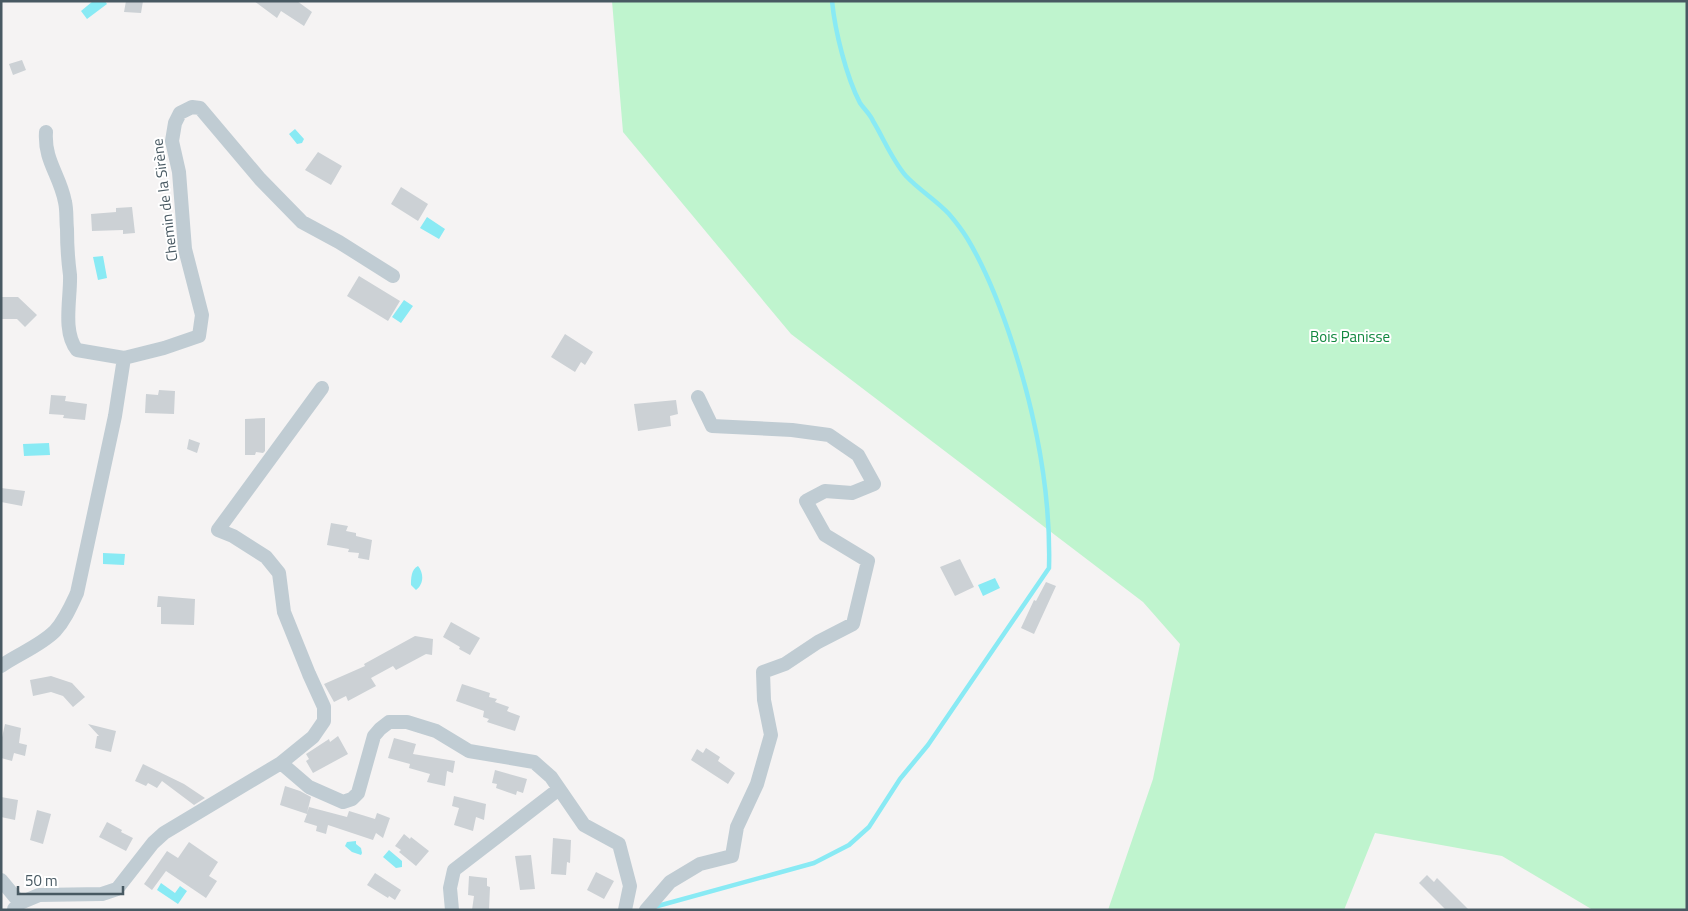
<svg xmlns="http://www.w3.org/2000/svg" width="1688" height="911" font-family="'Titillium Web',sans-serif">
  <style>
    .green { fill: #bff4ce }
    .water { fill: #89eaf4 }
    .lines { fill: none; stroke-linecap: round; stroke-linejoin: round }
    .stream { stroke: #89eaf4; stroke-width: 4.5 }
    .building { fill: #ccd1d5 }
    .street { stroke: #c0ccd3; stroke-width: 14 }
    .labels { text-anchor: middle; stroke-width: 4; stroke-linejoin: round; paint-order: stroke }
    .street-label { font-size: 15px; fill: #485962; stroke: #fff }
    .park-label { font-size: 15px; fill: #10873e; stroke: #fff }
  </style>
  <rect width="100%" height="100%" fill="#f5f3f3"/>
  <path class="green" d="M612 1H1687V910H1593L1502 856 1375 833 1344 910H1108L1153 779 1180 644 1143 602 791 334 623 132Z"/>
  <path class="water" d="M93 1H105L107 4 87 19 81 11Z
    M295 129 304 139 302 143 297 144 289 134Z
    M427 217 445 229 439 239 420 228Z
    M103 256 107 278 98 280 93 257Z
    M404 300 413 306 401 323 392 317Z
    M49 443 50 455 24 456 23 444Z
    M103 553 125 554 124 565 103 564Z
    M418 566C424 573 424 584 416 590L411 585C411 579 411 569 418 566Z
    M995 578 1000 588 983 596 978 585Z
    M356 841V844L361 848 362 853 361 855 352 852 345 846 347 842Z
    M389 850 402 861V867L396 868 383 857Z
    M161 883 175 893 180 886 187 891 178 904 157 890Z"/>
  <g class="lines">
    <path class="stream" d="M654 907 814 863 849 845 869 827 900 779 928 745 1049 568C1051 492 1036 417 1013 345 1001 308 987 271 967 238 962 230 955 221 949 214 936 200 919 190 906 176 892 160 884 139 873 121 870 114 864 109 860 103 846 76 835 31 832 1"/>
  </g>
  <path class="building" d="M126 1H143L141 13 124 12Z
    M254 1H297L312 12 304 26 281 11 277 18Z
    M22 60 26 70 13 75 9 64Z
    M318 152 342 166 331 185 305 170Z
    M401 187 428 204 418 221 391 204Z
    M132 207 135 233 123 234V230L92 231 91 214 116 212V208Z
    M359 276 400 301 388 321 347 296Z
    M1 297H18L37 315 25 327 17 319H1Z
    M565 334 593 352 585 365 581 362 575 372 551 357Z
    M159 390 175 391 174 414 145 413 146 394 158 395Z
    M51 395 66 396 65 401 87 404 85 420 63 418 64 415 49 414Z
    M676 400 678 414 670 416 671 426 638 431 634 404Z
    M265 418V451L263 453 256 452 255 455H245V419Z
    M189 439 200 443 197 453 187 449Z
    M1 488 25 491 22 506 1 502Z
    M331 523 348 526 346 531 356 533V536L372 540 369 560 358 558 359 553 348 552 349 549 327 545Z
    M960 559 974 587 955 596 940 567Z
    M1046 582 1056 586 1034 634 1021 628 1034 600 1036 601Z
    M158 596 195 599 194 625 161 624V607H157Z
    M451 622 480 638 470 655 459 649 460 647 443 637Z
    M415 636 433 639 432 655 426 654 396 670 393 666 371 678 376 686 348 701 346 696 334 702 324 684 365 666 364 664Z
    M51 676 72 683 85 697 73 707 63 696 51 692 33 696 30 680Z
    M462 684 490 693 489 697 497 699 495 702 509 707 507 711 520 716 515 731 487 722 489 719 483 717 484 711 456 701Z
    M5 724 21 728 19 743 27 745 25 756 14 753 12 761 1 758V742Z
    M88 724 116 731 111 752 95 748 97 736H99Z
    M338 736 348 754 313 773 306 761 309 759 306 754 329 739 330 742Z
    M394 738 416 744 413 754 455 761 453 773 447 771 445 786 427 782 430 774 409 768 410 764 388 758Z
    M706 748 720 757 718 761 735 773 728 784 691 760 697 749 703 753Z
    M143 764 184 784 205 798 194 805 162 781 157 788 148 783 146 786 135 781Z
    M495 770 527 779 523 793 517 791 516 795 496 788 497 784 492 783Z
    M285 786 300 791 311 797 307 813 309 807 347 817 349 811 375 819 377 813 390 818 383 838 376 833 373 840 328 825 326 834 316 831 317 826 304 822 307 814 280 805Z
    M454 796 486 804 484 820 476 817 473 831 454 825 459 808 452 806Z
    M1 797 18 800 15 820 1 817Z
    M37 810 51 814 43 844 30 840Z
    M107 822 122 830 121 832 133 838 126 851 99 837Z
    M404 834 410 839 411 837 429 851 416 866 399 852 401 850 395 846Z
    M553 838 571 840 570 863 567 862 566 875 551 874Z
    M189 842 218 862 209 876 217 881 206 898 166 871 152 890 144 884 167 851 178 858Z
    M531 855 535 889 520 890 515 856Z
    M596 872 614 881 604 899 587 890Z
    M375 873 401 890 395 900 389 896 388 898 367 885Z
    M1427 875 1434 882 1437 878 1469 910H1446L1419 883Z
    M469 876 487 878V886L490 887 489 910H472L474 896 468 895Z"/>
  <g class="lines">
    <path class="street" d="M46 132C44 161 60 175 65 202 67 210 66 220 67 229 67 244 68 260 70 275 71 297 62 332 77 350L124 358
      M1 666C18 654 40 646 55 631 65 620 71 606 77 593L115 416 124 358 164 348 199 336 202 315 185 249 179 172 172 141 175 123 180 113 192 107 200 108 260 179 302 222 339 242 393 276
      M281 763 309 787 343 802 352 799 358 793 374 736 380 729 389 722H407L436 731 469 751 534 762 551 777 584 825 619 844 630 886 625 910
      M1 880 20 903 14 909
      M20 903 39 895 102 894 117 889 153 843 164 833 281 763 313 737 324 721V707L309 674 284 612 279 573 266 557 233 536 218 530 322 388
      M452 910 450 888 454 870 559 789
      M646 910 670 882 700 864 732 856 737 827 757 784 771 735 764 700 763 672 785 664 818 642 853 624 868 561 825 535 806 501 825 491 852 493 874 484 858 455 829 435 792 430 712 426 698 397"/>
  </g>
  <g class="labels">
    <g class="street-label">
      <text transform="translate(165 200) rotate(-97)" y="5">Chemin de la Sirène</text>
    </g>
    <g class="park-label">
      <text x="1350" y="342">Bois Panisse</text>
    </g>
  </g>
  <rect width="1688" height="911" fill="none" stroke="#485962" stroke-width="5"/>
  <path d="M18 886v8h105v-8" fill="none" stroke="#485962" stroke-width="2.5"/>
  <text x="25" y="886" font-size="15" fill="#485962" stroke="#ffffff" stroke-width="4" paint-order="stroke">50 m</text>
</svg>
